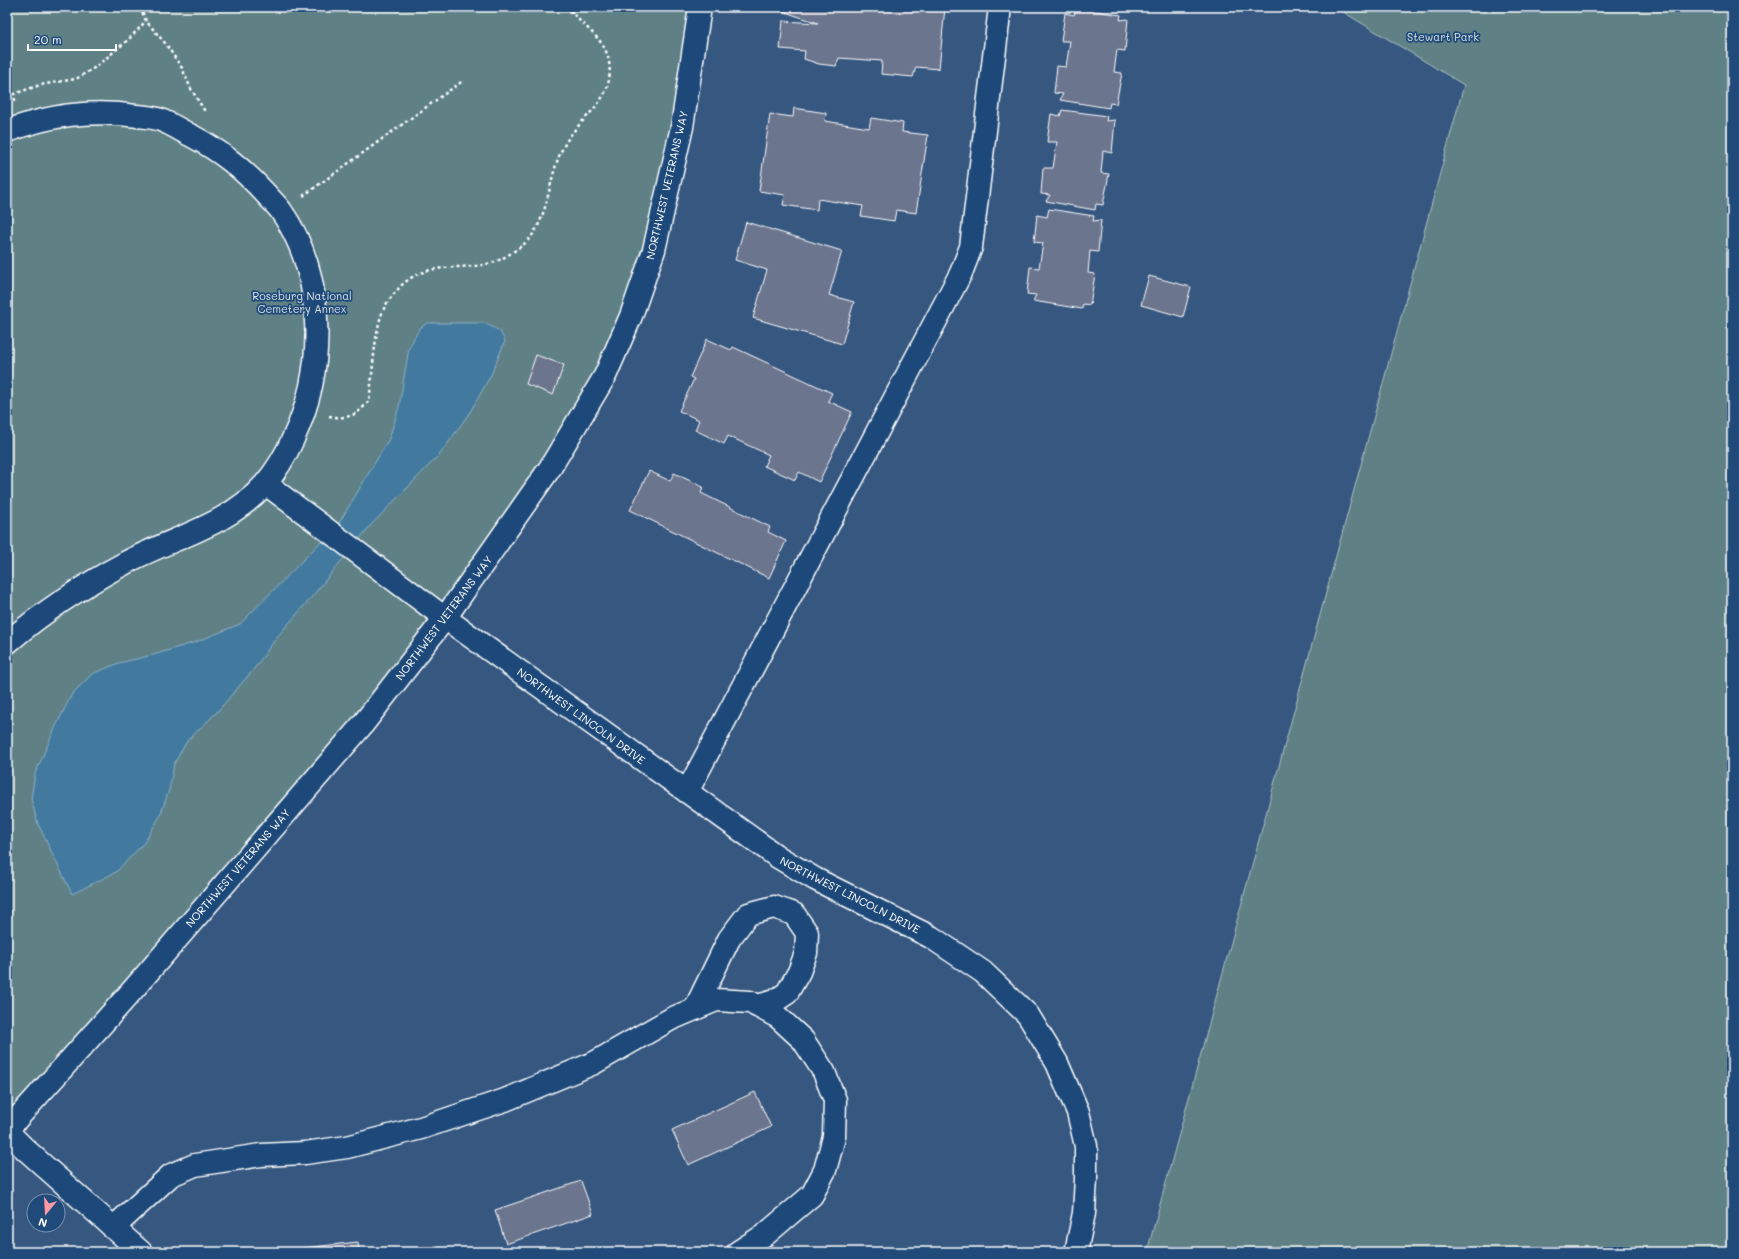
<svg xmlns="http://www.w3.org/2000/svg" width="1739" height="1259" font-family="Mali,sans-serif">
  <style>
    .green { fill: #5e8186; stroke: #aec0c2 }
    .water { fill: #437a9f; stroke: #8eafc5 }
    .building { fill: #6c748e; stroke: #fff }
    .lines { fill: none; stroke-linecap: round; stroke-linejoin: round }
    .minor-casing { stroke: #fff; stroke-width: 25 }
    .path { stroke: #fff; stroke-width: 2.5; stroke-dasharray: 3 3; stroke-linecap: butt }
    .minor { stroke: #1f4a7a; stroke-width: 22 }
    .labels { text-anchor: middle; stroke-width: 3.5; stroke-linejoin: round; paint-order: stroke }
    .park-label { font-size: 11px; fill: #d7e0e1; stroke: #1f4a7a }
    .street-label { font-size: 11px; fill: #fff; stroke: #1f4a7a }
  </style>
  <rect width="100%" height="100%" fill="#365780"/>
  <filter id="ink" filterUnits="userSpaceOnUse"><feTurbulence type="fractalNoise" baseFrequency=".025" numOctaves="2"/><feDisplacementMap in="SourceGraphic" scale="8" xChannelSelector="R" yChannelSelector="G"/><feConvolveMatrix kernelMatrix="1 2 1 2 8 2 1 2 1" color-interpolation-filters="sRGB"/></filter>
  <g filter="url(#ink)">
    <path class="green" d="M7 7H700L668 188 605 376 445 618 7 1130Z
      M1335 7H1732V1252H1147L1464 85Z"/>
    <path class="water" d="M427 323H484L500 331 505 341 491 375 470 412 441 453 370 526 310 599 277 637 254 669 216 713 187 741 174 764 169 790 160 816 144 843 116 872 72 894 38 824 31 799 35 774 56 726 72 694 92 674 119 663 153 655 196 642 240 624 312 551 339 523 389 439 399 407 409 348 419 329Z"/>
    <path class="building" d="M783 7H945L939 69 916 67 913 77 881 74 882 61 839 58 836 66 819 64 804 59 805 51 780 49 783 21 818 23 782 11Z
      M1076 8 1121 15 1120 20 1128 19 1125 51 1117 50 1114 72 1122 73 1116 104 1110 103 1109 108 1060 100 1063 94 1054 93 1057 66 1066 67 1070 41H1061L1065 13 1074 15Z
      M794 108 826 113 825 121 869 128 871 118 903 123 902 132 928 135 916 213 896 210 894 221 861 216 863 206 818 199 817 210 783 205 785 195 759 191 770 114 793 117Z
      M1062 110 1107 116 1106 121 1115 120 1112 153 1103 151 1101 173 1109 174 1103 205 1096 204 1095 210 1046 201 1050 195 1041 194 1043 168H1053L1057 142H1047L1051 114 1060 116Z
      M1049 209 1094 216 1093 221 1101 220 1098 252 1090 251 1088 273 1095 274 1090 305 1083 304 1082 309 1033 301 1036 295 1027 294 1030 267 1039 268 1043 243 1034 242 1037 215 1047 217Z
      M746 222 842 251 829 295 854 302 842 344 753 318 767 270 735 260Z
      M1149 276 1191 287 1183 317 1141 305Z
      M707 339 731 350 733 347 832 393 828 401 852 412 819 482 799 472 795 480 764 466 769 455 728 436 724 444 695 430 699 420 679 411 694 379 690 377Z
      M536 355 564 365 553 395 526 384Z
      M649 471 670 481 674 473 703 487 701 493 770 527 768 532 786 541 769 578 630 510Z
      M755 1092 771 1127 688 1165 672 1130Z
      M581 1181 593 1214 506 1244 495 1210Z
      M358 1242 359 1252H303V1248Z"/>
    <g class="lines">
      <g class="minor-casing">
        <path id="minor" d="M7 131C50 115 91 109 137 116 145 117 155 117 163 121 173 125 182 131 192 136 222 152 243 169 266 194 271 200 277 205 281 211 316 260 323 329 311 386 304 418 287 459 265 484 228 526 174 537 127 562 84 585 44 611 7 643
          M266 484 445 618 778 857 815 879 931 937 983 972 1028 1015 1057 1063 1078 1112 1086 1146V1178L1084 1213 1076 1252
          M687 792 961 273 971 247 1000 7
          M695 1009 729 939 748 914 774 907 794 914 807 933 806 953 799 972 787 993 775 1001 757 1006
          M7 1130 131 992 363 724 445 618 550 468 605 376 631 316 654 250 682 127 700 7
          M7 1131 25 1149 141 1252
          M113 1228 171 1175 195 1165 261 1155 305 1153 347 1147 421 1128 505 1100 594 1063 671 1019 716 1000 750 1002 778 1017 803 1040 824 1072 835 1100 834 1137 825 1170 812 1195 766 1234 738 1252"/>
      </g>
      <path class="path" d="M140 7 146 21 165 43 182 68 191 89 206 113
        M15 101 14 94 40 85 76 79 94 68 110 55 129 39 146 21
        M303 196 464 80
        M329 416C347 420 359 415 369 400 373 376 374 323 386 305 389 299 395 293 399 288 428 256 470 275 501 259 509 255 526 244 531 237 551 210 548 173 565 144 581 115 615 102 609 62 605 36 581 27 568 7"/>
      <use href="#minor" class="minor"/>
    </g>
  </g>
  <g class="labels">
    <g class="park-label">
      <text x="1443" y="41">Stewart Park</text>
      <text x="302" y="300">Roseburg National<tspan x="302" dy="13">Cemetery Annex</tspan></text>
    </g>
    <g class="street-label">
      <text transform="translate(667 185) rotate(-77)" y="4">NORTHWEST VETERANS WAY</text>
      <text transform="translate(444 618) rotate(-53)" y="4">NORTHWEST VETERANS WAY</text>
      <text transform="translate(581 716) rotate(36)" y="4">NORTHWEST LINCOLN DRIVE</text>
      <text transform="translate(238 868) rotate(-49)" y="4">NORTHWEST VETERANS WAY</text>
      <text transform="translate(850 895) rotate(27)" y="4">NORTHWEST LINCOLN DRIVE</text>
    </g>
  </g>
  <rect width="1739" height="1259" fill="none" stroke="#1f4a7a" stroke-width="24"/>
  <rect x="12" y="12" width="1715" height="1235" fill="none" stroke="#fff" stroke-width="1.5" filter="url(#ink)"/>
  <g transform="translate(46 1213) rotate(198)"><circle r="19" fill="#1f4a7a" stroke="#7992af"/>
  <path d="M0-3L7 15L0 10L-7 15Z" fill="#ff9aa2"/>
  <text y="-6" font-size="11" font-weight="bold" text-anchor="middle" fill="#ffffff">N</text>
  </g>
  <path d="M28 44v6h88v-6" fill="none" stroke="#ffffff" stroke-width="2"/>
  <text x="34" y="44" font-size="12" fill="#ffffff" stroke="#1f4a7a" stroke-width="3" paint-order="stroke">20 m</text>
</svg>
